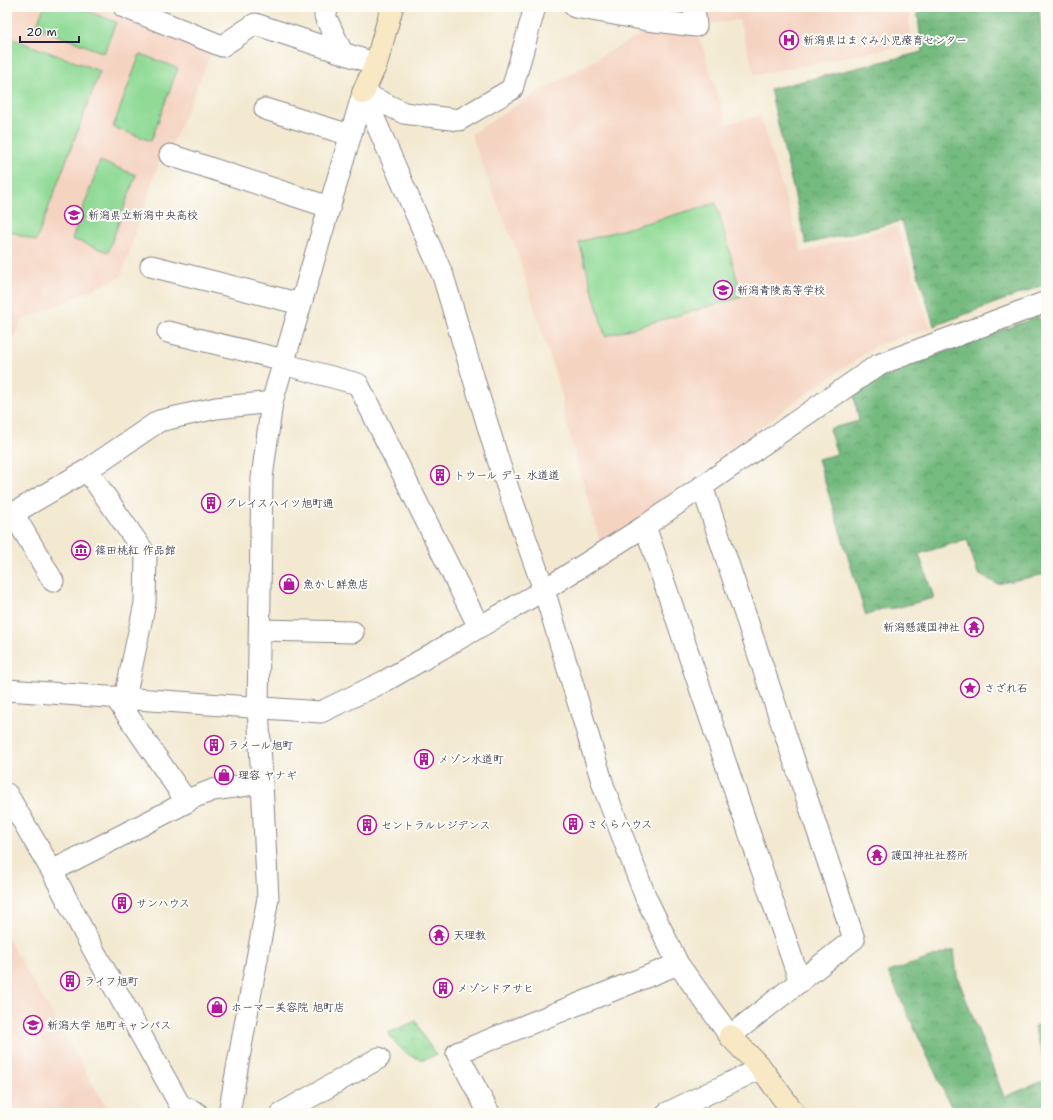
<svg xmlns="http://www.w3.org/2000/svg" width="1053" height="1120" font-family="'Shantell Sans','Klee One',sans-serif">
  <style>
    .built { fill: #f5d3c1 }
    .forest { fill: url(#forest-crowns); stroke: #4b6e5d }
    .park { fill: url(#park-crowns); stroke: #597e68 }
    .pitch { fill: #90da96; stroke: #597e68 }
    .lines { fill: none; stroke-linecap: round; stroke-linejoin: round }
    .street-casing { stroke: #8a8686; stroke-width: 23 }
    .secondary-casing { stroke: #8a8686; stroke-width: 24 }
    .street { stroke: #fff; stroke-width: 21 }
    .secondary { stroke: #f8e8c3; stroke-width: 22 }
    .labels { text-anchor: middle; stroke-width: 4; stroke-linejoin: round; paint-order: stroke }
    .poi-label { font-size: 11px; fill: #22223b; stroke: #fdfcf7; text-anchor: start }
  </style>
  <defs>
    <pattern id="forest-crowns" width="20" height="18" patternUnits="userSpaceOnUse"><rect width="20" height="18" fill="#74ba7f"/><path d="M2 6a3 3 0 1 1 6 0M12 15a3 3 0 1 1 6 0" fill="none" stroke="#5f9769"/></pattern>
    <pattern id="park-crowns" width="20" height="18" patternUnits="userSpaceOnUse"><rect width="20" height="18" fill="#90da96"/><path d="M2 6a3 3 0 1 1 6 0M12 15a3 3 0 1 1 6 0" fill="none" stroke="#7cbb82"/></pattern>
  </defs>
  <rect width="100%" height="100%" fill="#fdfcf7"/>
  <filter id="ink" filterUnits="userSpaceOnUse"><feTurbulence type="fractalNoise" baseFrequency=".025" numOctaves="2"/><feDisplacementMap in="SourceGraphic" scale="8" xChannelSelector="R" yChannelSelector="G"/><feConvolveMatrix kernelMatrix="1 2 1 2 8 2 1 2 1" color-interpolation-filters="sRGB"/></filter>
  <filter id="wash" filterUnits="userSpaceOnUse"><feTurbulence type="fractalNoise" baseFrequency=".012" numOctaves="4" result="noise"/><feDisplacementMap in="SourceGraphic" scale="16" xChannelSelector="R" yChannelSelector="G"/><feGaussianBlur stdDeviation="0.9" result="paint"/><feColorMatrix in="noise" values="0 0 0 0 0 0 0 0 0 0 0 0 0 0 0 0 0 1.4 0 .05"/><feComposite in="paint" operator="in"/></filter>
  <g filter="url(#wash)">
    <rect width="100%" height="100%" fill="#f3e9d1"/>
    <path class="built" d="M7 7H110L214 47 172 145 162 153 121 277 21 321 7 355Z
      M699 7H908L912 44 755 75 739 20 701 25Z
      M649 29 697 30 727 124 760 115 802 252 897 226 930 328 876 346 793 403 703 470 601 545 562 408 563 399 515 246 492 191 471 134 520 103Z
      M7 937 110 1113H7Z"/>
    <path class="forest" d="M917 7H1039L1046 91V284L934 326 902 221 806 244 770 89 922 52Z
      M1036 317 1046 321V574L997 584 978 574 967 539 919 554 934 598 896 608 881 609 866 616 818 459 837 454 829 429 859 421 854 396 880 377Z
      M954 950 957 976 1004 1097 1046 1080V1113H954L888 972Z
      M1046 1022V1068L1034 1026Z"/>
    <path class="park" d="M416 1021 425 1039 436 1055C432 1056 427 1059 423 1059 409 1060 395 1043 388 1033Z"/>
    <path class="pitch" d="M44 7H77L116 22 104 53 36 27Z
      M7 37 100 71 36 241 7 230Z
      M140 54 178 68 151 141 113 127Z
      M100 161 136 175 108 252 72 239Z
      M716 203 742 297 605 336 579 242Z"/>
  </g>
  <g filter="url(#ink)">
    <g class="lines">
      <g class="street-casing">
        <path id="street" d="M124 7 222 46 255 24 376 64
          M328 7 325 16 342 52
          M575 7 647 20V7
          M647 20 696 26 694 7
          M363 93 443 276 499 463 544 590 604 788 646 898 678 964 730 1036
          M363 93 404 113 459 120 512 89 535 7
          M265 109 350 135
          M170 155 329 207
          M151 266 301 304
          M168 332 284 360
          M283 364 358 384 479 627
          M87 470 146 555 145 603 125 698
          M702 486 854 939 730 1036
          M13 513 53 581
          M7 517 87 470 159 421 216 408 272 402
          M645 526 800 982
          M260 630 353 632
          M7 690 321 712 385 681 544 590 645 526 878 365 1046 302
          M115 697 187 802
          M7 794 52 871 88 940 180 1105 197 1113
          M52 871 187 802V800L213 790 262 783
          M229 1113 268 898 258 707 262 478 272 402 363 93
          M282 1113 379 1058
          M489 1113 457 1053 678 964 686 975
          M667 1113 761 1068"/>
      </g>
      <g class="secondary-casing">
        <path id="secondary" d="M363 93 376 64 392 7
          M730 1036 761 1068 794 1113"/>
      </g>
      <use href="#street" class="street"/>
      <use href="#secondary" class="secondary"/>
    </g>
  </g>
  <defs>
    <g id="hospital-ring" transform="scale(1)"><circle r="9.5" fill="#fdfcf7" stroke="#b5179e" stroke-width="1.5"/><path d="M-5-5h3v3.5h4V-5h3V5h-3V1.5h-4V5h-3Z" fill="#b5179e"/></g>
    <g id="school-ring" transform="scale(1)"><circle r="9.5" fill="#fdfcf7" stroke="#b5179e" stroke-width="1.5"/><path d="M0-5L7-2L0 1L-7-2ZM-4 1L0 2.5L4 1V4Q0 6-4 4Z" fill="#b5179e"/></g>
    <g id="building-ring" transform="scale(1)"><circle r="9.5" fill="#fdfcf7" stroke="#b5179e" stroke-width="1.5"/><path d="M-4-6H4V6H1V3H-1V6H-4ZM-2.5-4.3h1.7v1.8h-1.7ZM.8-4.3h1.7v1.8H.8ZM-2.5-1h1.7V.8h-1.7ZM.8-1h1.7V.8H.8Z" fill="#b5179e"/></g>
    <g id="museum-ring" transform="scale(1)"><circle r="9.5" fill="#fdfcf7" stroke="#b5179e" stroke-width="1.5"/><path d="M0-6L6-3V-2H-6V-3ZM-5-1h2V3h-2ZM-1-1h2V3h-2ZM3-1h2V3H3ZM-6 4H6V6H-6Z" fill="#b5179e"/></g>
    <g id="shop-ring" transform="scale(1)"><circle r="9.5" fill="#fdfcf7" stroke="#b5179e" stroke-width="1.5"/><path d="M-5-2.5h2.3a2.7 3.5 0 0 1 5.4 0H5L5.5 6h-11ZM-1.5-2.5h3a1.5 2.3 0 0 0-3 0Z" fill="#b5179e"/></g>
    <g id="temple-ring" transform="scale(1)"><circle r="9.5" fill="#fdfcf7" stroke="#b5179e" stroke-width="1.5"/><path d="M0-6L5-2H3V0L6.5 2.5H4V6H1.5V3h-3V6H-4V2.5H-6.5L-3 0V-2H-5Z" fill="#b5179e"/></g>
    <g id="sight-ring" transform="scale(1)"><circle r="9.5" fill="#fdfcf7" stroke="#b5179e" stroke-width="1.5"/><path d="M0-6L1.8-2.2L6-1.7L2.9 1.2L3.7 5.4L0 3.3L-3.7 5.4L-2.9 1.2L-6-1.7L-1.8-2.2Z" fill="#b5179e"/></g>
    <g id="university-ring" transform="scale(1)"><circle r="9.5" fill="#fdfcf7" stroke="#b5179e" stroke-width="1.5"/><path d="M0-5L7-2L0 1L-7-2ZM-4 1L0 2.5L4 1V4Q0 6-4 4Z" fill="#b5179e"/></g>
  </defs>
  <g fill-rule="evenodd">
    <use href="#hospital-ring" x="789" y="40"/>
    <use href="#school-ring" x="74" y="215"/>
    <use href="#school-ring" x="723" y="290"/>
    <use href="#building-ring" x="440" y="475"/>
    <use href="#building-ring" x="211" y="503"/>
    <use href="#museum-ring" x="81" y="550"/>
    <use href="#shop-ring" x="289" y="584"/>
    <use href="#temple-ring" x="974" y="627"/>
    <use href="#sight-ring" x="970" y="688"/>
    <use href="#building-ring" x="214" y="745"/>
    <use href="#building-ring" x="424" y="759"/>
    <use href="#shop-ring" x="224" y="775"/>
    <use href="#building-ring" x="573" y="824"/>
    <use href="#building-ring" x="367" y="825"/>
    <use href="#temple-ring" x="877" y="855"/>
    <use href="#building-ring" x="122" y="903"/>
    <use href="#temple-ring" x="439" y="935"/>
    <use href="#building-ring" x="70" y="981"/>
    <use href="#building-ring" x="443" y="988"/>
    <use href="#shop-ring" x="217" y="1007"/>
    <use href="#university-ring" x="33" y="1025"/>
  </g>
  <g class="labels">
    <g class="poi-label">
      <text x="803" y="44">新潟県はまぐみ小児療育センター</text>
      <text x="88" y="219">新潟県立新潟中央高校</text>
      <text x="737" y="294">新潟青陵高等学校</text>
      <text x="454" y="479">トウール デュ 水道道</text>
      <text x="225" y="507">グレイスハイツ旭町通</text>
      <text x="95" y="554">篠田桃紅 作品館</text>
      <text x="303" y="588">魚かし鮮魚店</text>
      <text x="960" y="631" text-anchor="end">新潟懸護国神社</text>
      <text x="984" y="692">さざれ石</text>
      <text x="228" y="749">ラメール旭町</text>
      <text x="438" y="763">メゾン水道町</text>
      <text x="238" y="779">理容 ヤナギ</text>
      <text x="587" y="828">さくらハウス</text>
      <text x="381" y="829">セントラルレジデンス</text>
      <text x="891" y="859">護国神社社務所</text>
      <text x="136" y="907">サンハウス</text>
      <text x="453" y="939">天理教</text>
      <text x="84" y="985">ライフ旭町</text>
      <text x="457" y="992">メゾンドアサヒ</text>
      <text x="231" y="1011">ホーマー美容院 旭町店</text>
      <text x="47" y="1029">新潟大学 旭町キャンパス</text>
    </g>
  </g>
  <rect width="1053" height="1120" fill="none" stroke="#fdfcf7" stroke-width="24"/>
  <path d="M20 36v6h59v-6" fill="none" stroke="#22223b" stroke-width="2"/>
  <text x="26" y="36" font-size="12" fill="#22223b" stroke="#fdfcf7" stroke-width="3" paint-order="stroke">20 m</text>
</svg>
